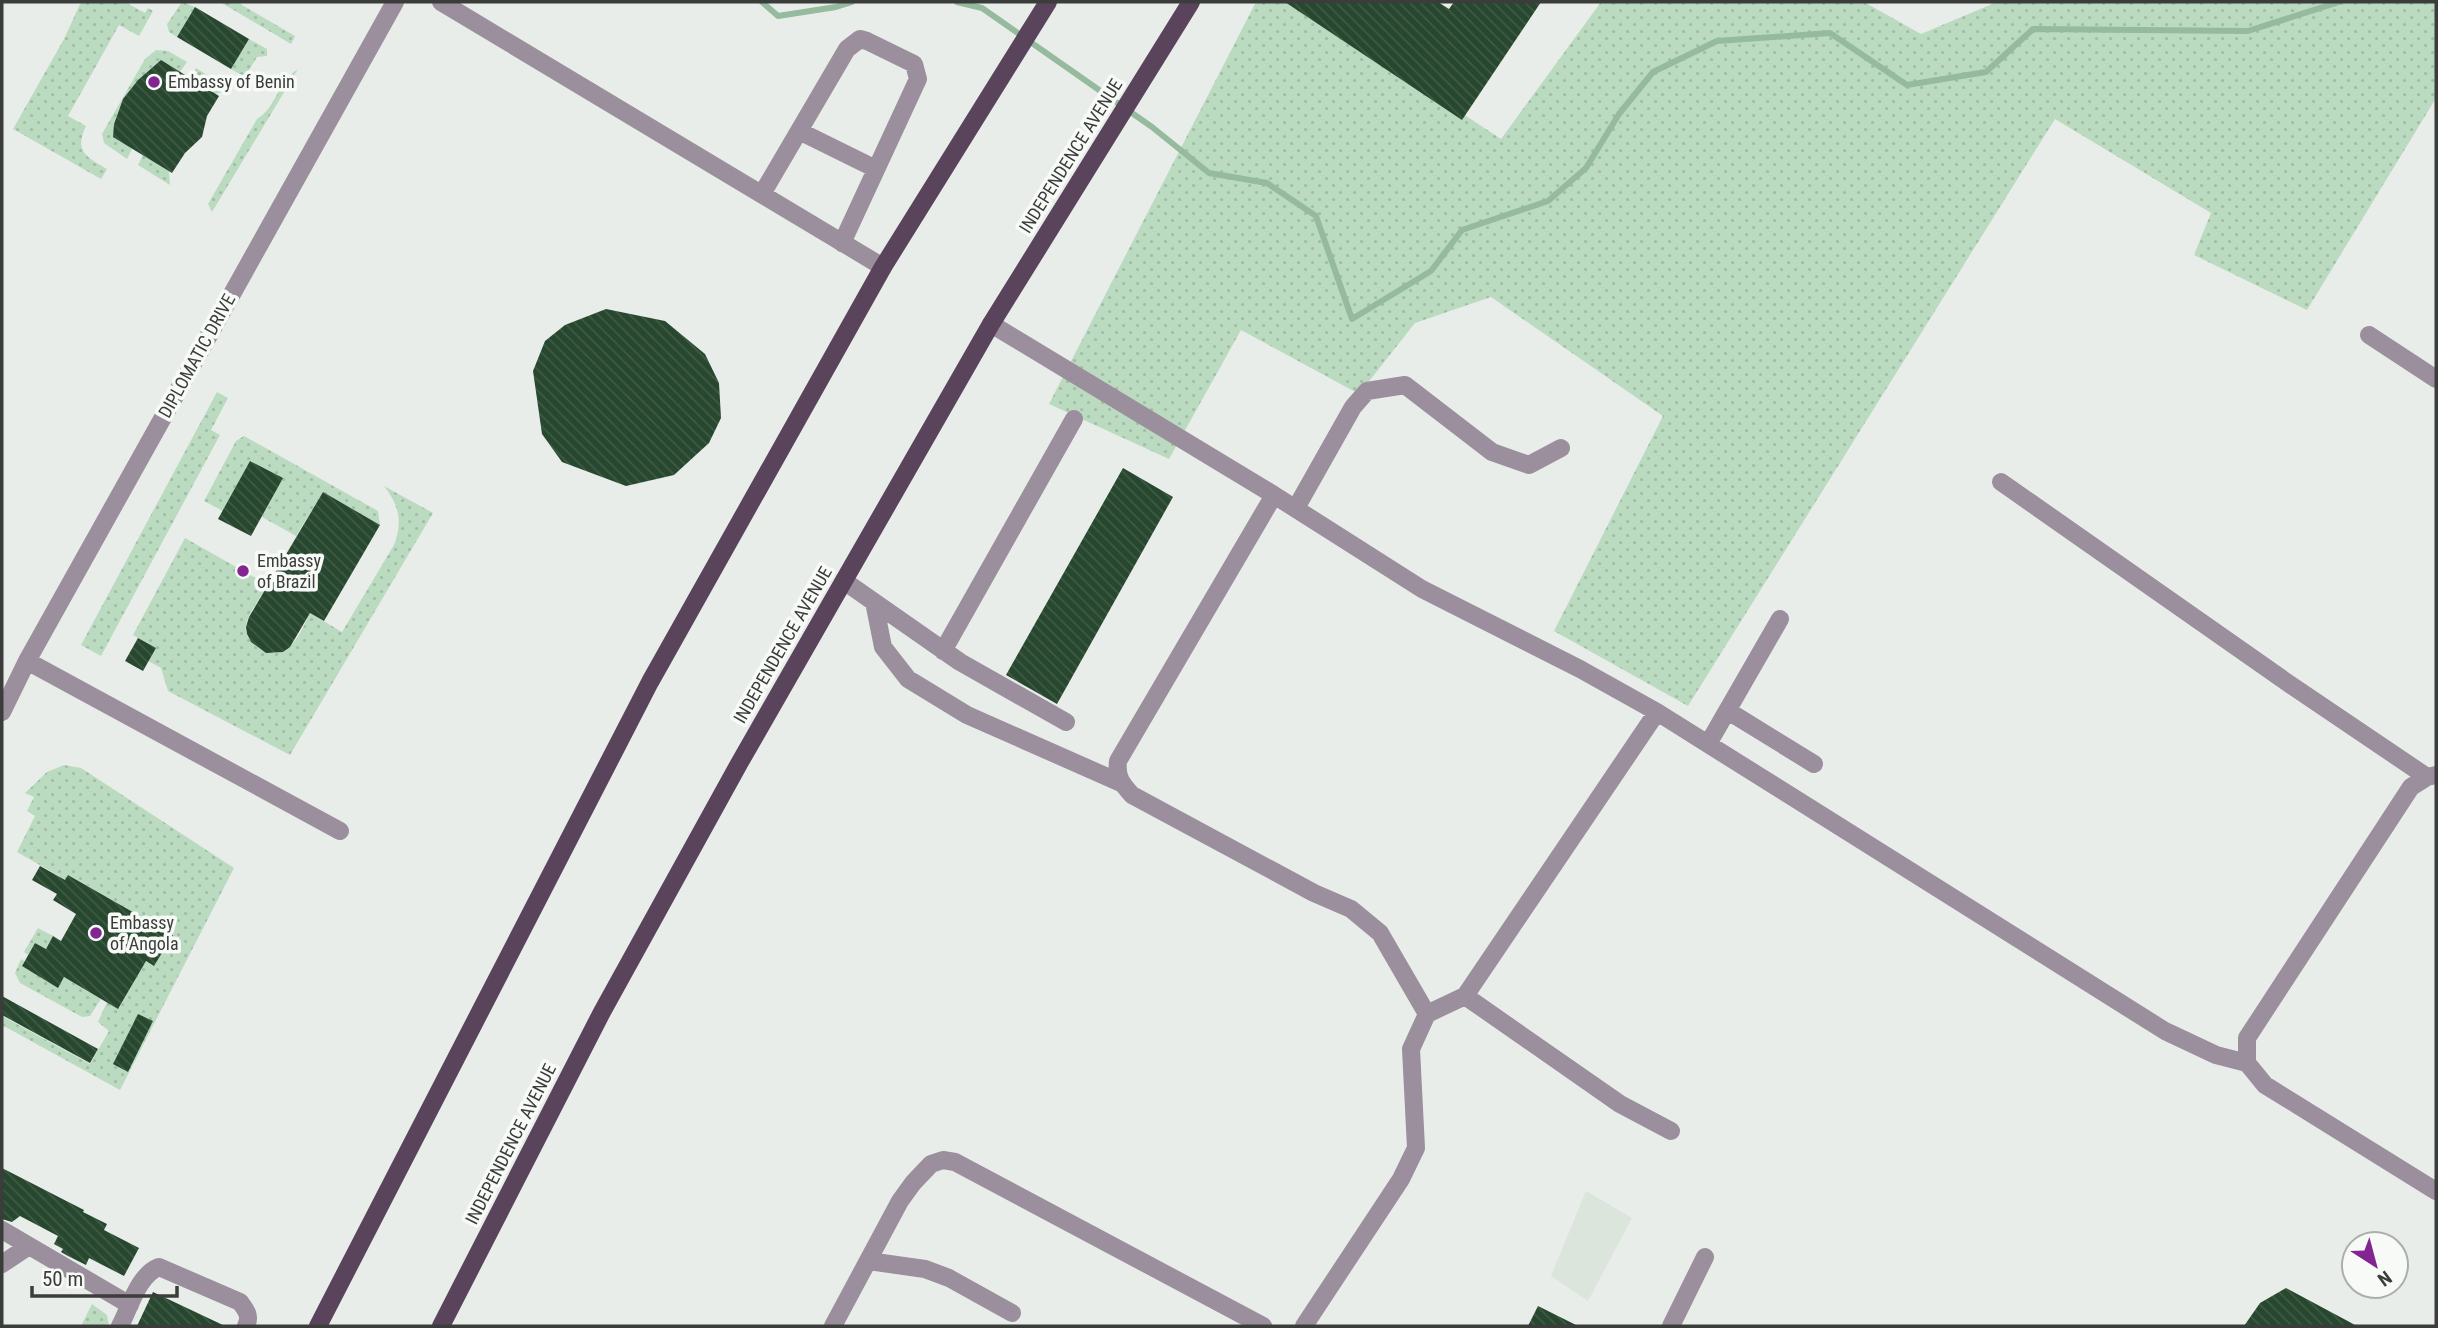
<svg xmlns="http://www.w3.org/2000/svg" width="2438" height="1328" font-family="'Roboto Condensed',sans-serif">
  <style>
    .built { fill: #dbe5dc }
    .grass { fill: url(#grass-dots) }
    .lines { fill: none; stroke-linecap: round; stroke-linejoin: round }
    .stream { stroke: #96ba9d; stroke-width: 6 }
    .building { fill: url(#building-back-hatch) }
    .minor { stroke: #9c8f9d; stroke-width: 18 }
    .major { stroke: #5a445c; stroke-width: 18 }
    .poi-dot { fill: #832590; stroke: #f7faf7; stroke-width: 2.5 }
    .labels { text-anchor: middle; stroke-width: 7; stroke-linejoin: round; paint-order: stroke }
    .poi-label { font-size: 18px; fill: #3b3d3b; stroke: #f7faf7; text-anchor: start }
    .street-label { font-size: 18px; fill: #3b3d3b; stroke: #f7faf7 }
  </style>
  <defs>
    <pattern id="grass-dots" width="8" height="8" patternUnits="userSpaceOnUse" patternTransform="scale(1.75)"><rect width="8" height="8" fill="#badbc0"/><path d="M2 2h.1M6 6h.1" fill="none" stroke="#a1bda6" stroke-width="1.8" stroke-linecap="round"/></pattern>
    <pattern id="building-back-hatch" width="6" height="6" patternUnits="userSpaceOnUse" patternTransform="scale(1.75)"><rect width="6" height="6" fill="#27472f"/><path d="M-1 5l2 2M0 0l6 6M5-1l2 2" fill="none" stroke="#3f5a45"/></pattern>
  </defs>
  <rect width="100%" height="100%" fill="#e9edea"/>
  <path class="built" d="M1586 1191 1632 1218 1588 1301 1551 1276Z"/>
  <path class="grass" d="M81 2H125L145 13 148 8 153 11 139 36 119 25 68 116 86 126C74 151 86 157 107 169L101 179 13 129 64 39Z
    M182 2 195 7 188 19 242 51 249 39 267 49V56L257 57 246 75H256L254 78 248 79 231 69 238 57 185 25 177 37 169 32 167 24Z
    M220 2H237L295 36 291 44Z
    M1256 2H1294L1501 139 1601 2H1864L1921 34 1997 2H2436V98L2307 310 2194 255 2211 213 2055 119 1688 706 1554 631 1663 416 1491 297 1415 323 1359 394 1241 330 1169 459 1049 404Z
    M156 50 168 51 187 62 180 72 161 61C138 77 122 96 114 124L132 149 127 159 104 143 102 134 145 59Z
    M196 68 231 90 215 94 190 78Z
    M298 69 212 212 208 204 257 119C276 108 278 81 298 69Z
    M143 155 169 171 170 185 138 165Z
    M217 392 228 398 211 430 220 435 101 656 81 645Z
    M244 436 378 511 380 525 323 492 296 536 262 517 282 478 251 461 223 511 204 501 236 441Z
    M384 486 433 513 290 755 168 691 161 668 148 661 155 648 133 635 185 538 268 585C261 597 249 611 246 625 243 644 269 659 285 650 297 643 304 625 310 613L342 632 394 545C403 522 399 505 384 486Z
    M64 765 81 768 234 868 120 1090 2 1025V1016L90 1064 109 1031 98 1022 107 1002 119 1008 132 985 137 957 154 966 173 935 69 875 57 893 59 876 17 852 35 816 27 811 34 797 25 793 47 772Z
    M38 928 53 936 46 949 35 943 28 955 24 952Z
    M21 959 24 961 22 966 58 987 64 977 101 999 90 1016 82 1017 20 983 15 973Z
    M92 1304 107 1315 109 1326H81Z"/>
  <g class="lines">
    <path class="stream" d="M762 2 778 16 836 7 852 2
      M957 2 982 8 1152 127 1209 173 1267 183 1316 216 1352 319 1431 271 1462 230 1548 201 1586 168 1619 114 1653 72 1717 41 1830 33 1907 85 1986 72 2033 29 2248 31 2339 2"/>
  </g>
  <path class="building" d="M1285 2H1438L1449 9 1454 2H1541L1462 120Z
    M195 7 249 39 231 69 177 37Z
    M161 60 219 96 207 116 202 137 185 153 172 173 113 137 114 124 123 99 138 80Z
    M606 309 665 321 705 354 719 383 721 418 709 443 674 475 626 486 562 462 542 434 533 371 545 341 565 325Z
    M250 461 283 478 251 536 218 519Z
    M1123 468 1173 497 1057 704 1006 675Z
    M323 492 380 525 324 621 310 613 290 647 283 652 266 653 251 642 247 634 246 627 249 617Z
    M138 638 156 648 143 671 125 661Z
    M40 866 65 880 68 875 173 935 154 966 146 961 118 1009 64 977 58 988 22 966 35 943 46 949 53 936 61 941 76 914 53 900 57 894 32 880Z
    M2 996 98 1049 90 1063 2 1015Z
    M138 1014 153 1021 128 1072 113 1064Z
    M2 1168 84 1210 83 1212 107 1224 104 1230 139 1248 124 1276 89 1258 86 1265 68 1256 61 1252 63 1249 54 1244 58 1236 20 1216 12 1222 2 1219Z
    M2286 1288 2357 1326H2244L2260 1303Z
    M153 1292 225 1326H137Z
    M1538 1306 1578 1326H1528Z"/>
  <g class="lines">
    <path class="minor" d="M441 2 883 267
      M799 131 876 169
      M762 194 847 49 860 39 867 41 914 64 918 79 842 243
      M991 324 1274 495 1118 761C1116 777 1122 784 1132 795L1314 893 1351 909 1380 933 1427 1014
      M2369 335 2436 379
      M2001 482 2285 681 2427 777
      M1274 495 1422 589 1580 669 1657 712 2165 1031 2216 1055 2247 1063
      M1296 508 1353 407 1367 391 1405 385 1492 452 1529 465 1561 448
      M844 581 960 662 1066 722
      M874 602 883 647 908 679 967 715 1121 783
      M943 651 1074 419
      M27 661 340 831
      M1728 711 1814 764
      M2 712 27 661 395 2
      M1708 744 1780 619
      M2436 775 2427 777 2411 787 2247 1038V1063L2265 1085 2436 1191
      M1465 996 1620 1104 1671 1131
      M2 1230 130 1305
      M868 1261 925 1269 949 1278 1012 1313
      M2 1264 29 1246
      M120 1326C130 1307 138 1275 159 1267L240 1302C246 1310 251 1316 246 1326
      M833 1326 900 1201 913 1183 931 1164 943 1160 955 1162 1263 1326
      M1304 1326 1401 1179 1416 1148 1411 1049 1427 1014 1465 996 1657 712
      M1671 1326 1705 1257"/>
    <path class="major" d="M318 1326 650 682 883 267 1048 2
      M441 1326 602 1012 740 762 991 324 1191 2"/>
  </g>
  <g class="poi-dot">
    <circle cx="154" cy="82" r="7"/>
    <circle cx="243" cy="571" r="7"/>
    <circle cx="96" cy="933" r="7"/>
  </g>
  <g class="labels">
    <g class="poi-label">
      <text x="168" y="88">Embassy of Benin</text>
      <text x="257" y="567">Embassy<tspan x="257" dy="21">of Brazil</tspan></text>
      <text x="110" y="929">Embassy<tspan x="110" dy="21">of Angola</tspan></text>
    </g>
    <g class="street-label">
      <text transform="translate(1071 156) rotate(-58)" y="6">INDEPENDENCE AVENUE</text>
      <text transform="translate(197 356) rotate(-61)" y="6">DIPLOMATIC DRIVE</text>
      <text transform="translate(783 645) rotate(-60)" y="6">INDEPENDENCE AVENUE</text>
      <text transform="translate(511 1144) rotate(-63)" y="6">INDEPENDENCE AVENUE</text>
    </g>
  </g>
  <rect width="2438" height="1328" fill="none" stroke="#3b3d3b" stroke-width="7"/>
  <g transform="translate(2375 1265) rotate(144)"><circle r="33" fill="#f7faf7" stroke="#acaeac" stroke-width="2"/>
  <path d="M0-5L12 26L0 18L-12 26Z" fill="#832590"/>
  <text y="-10" font-size="19" font-weight="bold" text-anchor="middle" fill="#3b3d3b">N</text>
  </g>
  <path d="M32 1286v10h145v-10" fill="none" stroke="#3b3d3b" stroke-width="3.5"/>
  <text x="42" y="1286" font-size="21" fill="#3b3d3b" stroke="#f7faf7" stroke-width="5" paint-order="stroke">50 m</text>
</svg>
